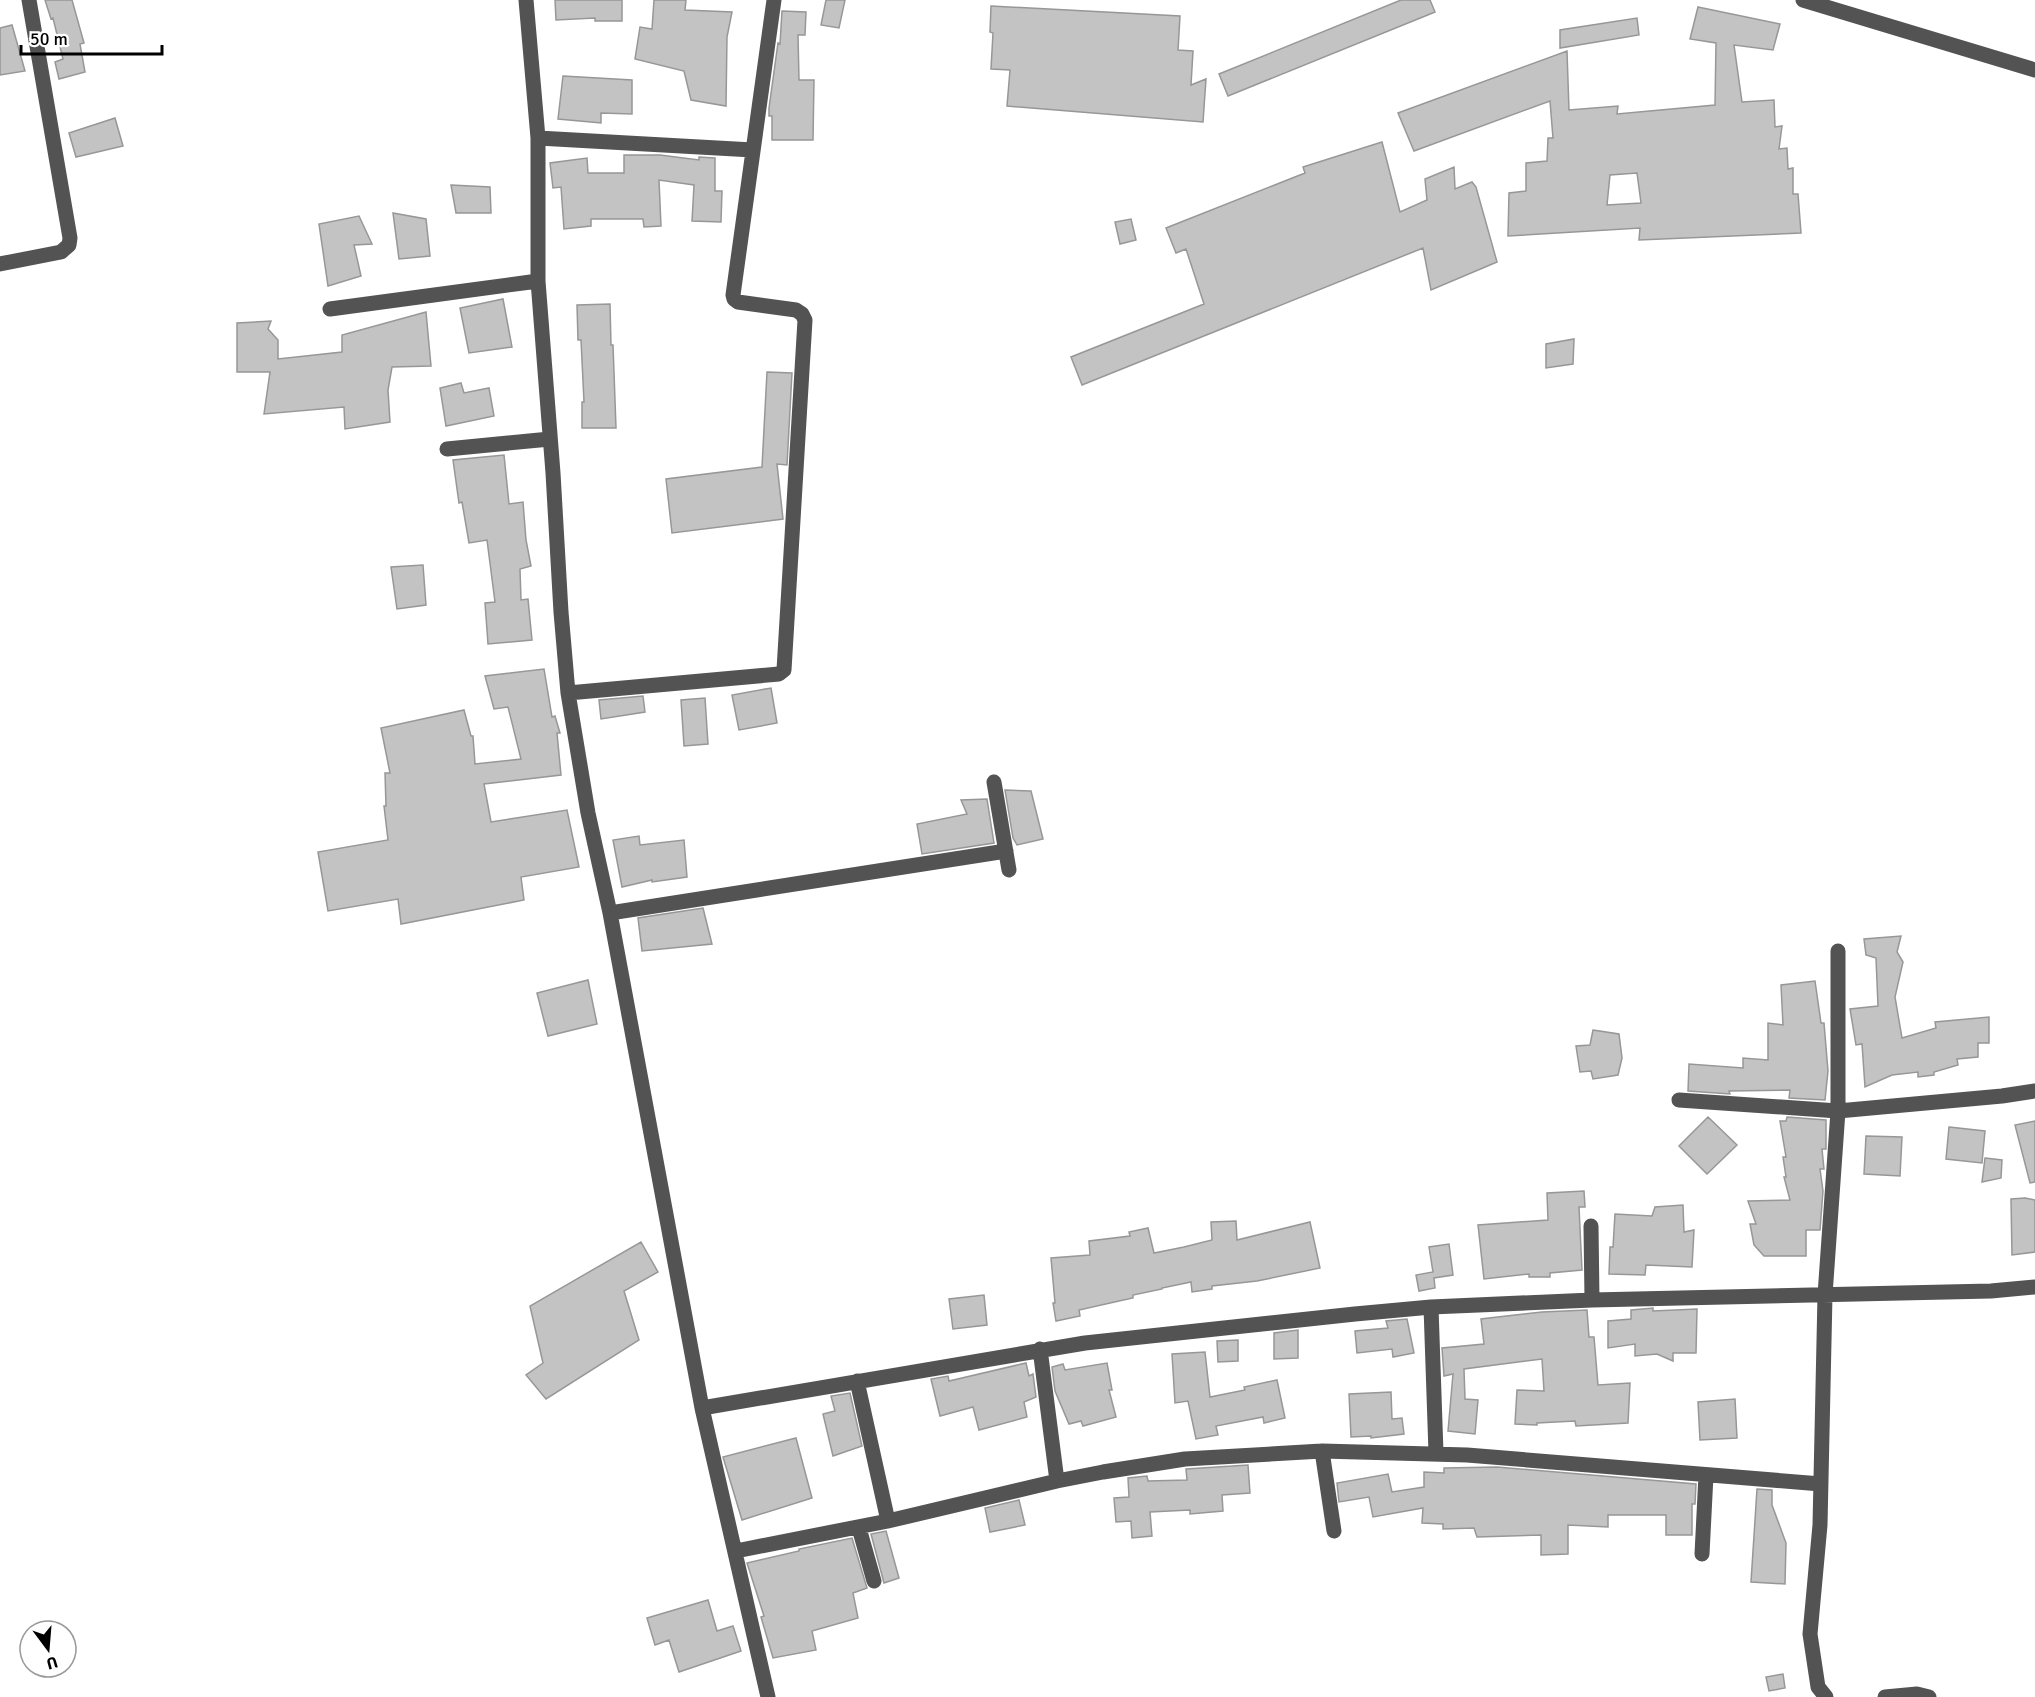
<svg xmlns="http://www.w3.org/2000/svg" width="2035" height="1697" font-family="Signika,sans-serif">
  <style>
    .building { fill: #c3c3c3; stroke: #979797; stroke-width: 1.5; fill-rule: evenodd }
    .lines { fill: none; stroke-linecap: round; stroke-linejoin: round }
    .minor { stroke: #535353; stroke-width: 15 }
  </style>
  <rect width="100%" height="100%" fill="#fff"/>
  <path class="building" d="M45 0H72L84 43 80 44 85 72 59 79 55 62 63 59 53 18 51 19Z
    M555 0H622V21H595V18L556 20Z
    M654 0H686L685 10 732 12 727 37 726 106 691 100 684 71 635 59 640 27 652 29Z
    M826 0H845L839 28 821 25Z
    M1401 0H1430L1435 12 1228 96 1219 74Z
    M991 6 1180 16 1178 50 1193 51 1191 85 1206 79 1203 122 1007 106 1010 70 991 69 993 33 990 32Z
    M1698 7 1780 24 1773 50 1734 45 1742 102 1774 100 1775 127 1782 126 1779 149 1787 148 1788 169 1793 168V194H1798L1801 233 1639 240 1640 228 1508 236 1509 193 1526 191V163L1547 161 1548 138H1553L1550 101 1414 151 1398 113 1567 51 1569 110 1618 106 1617 114 1715 105 1716 43 1690 39ZM1637 173 1641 203 1607 205 1610 175Z
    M782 11 806 12 805 35H798L799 80H814L813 140H772V116H769V108L778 43 780 44Z
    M1637 18 1639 35 1560 48V30Z
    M12 25 25 71 0 75V28Z
    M563 76 632 80V114L601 113V123L558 119Z
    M115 118 123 146 76 157 69 133Z
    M1382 142 1400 212 1427 200 1425 179 1454 167 1455 189 1472 182 1476 187 1497 262 1431 290 1423 248 1082 385 1071 357 1204 304 1186 249 1176 253 1166 228 1305 173 1303 167Z
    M624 155H660L699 160V157L715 158V191H722L721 222 692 221 694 185 659 180 661 226 644 227 643 219H591V226L564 229 561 187 553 188 550 163 587 158 588 173H624Z
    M451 185 490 187 491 213H456Z
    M393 213 426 219 430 256 399 259Z
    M359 216 372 244 354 245 361 276 328 286 319 224Z
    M1131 219 1136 240 1120 244 1115 222Z
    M503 299 512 347 469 353 460 308Z
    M610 304 611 345H613L616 428H582V402H584L581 340H578L577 305Z
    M426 312 431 366 392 367 388 390 390 422 345 429 344 407 264 414 270 372H237V323L271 321 268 329 278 340V359L342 352V335Z
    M1574 339 1573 364 1546 368V344Z
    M767 372 792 373 787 465 777 464 783 519 672 533 666 479 762 467Z
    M461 383 464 393 489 388 494 416 446 426 440 388Z
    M504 455 509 504 523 502 526 540 531 566 520 569 521 600 528 599 532 640 488 644 485 603 495 602 487 540 469 543 462 502 459 503 453 460Z
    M423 565 426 605 397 609 391 567Z
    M544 669 552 717 555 716 560 733H557L561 775 484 784 491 822 567 810 579 867 521 877 524 900 401 924 398 899 328 911 318 852 388 840 384 806H386L385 773H390L381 728 464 710 471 736H473L475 764 521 759 508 707 494 709 485 676Z
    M771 688 777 723 739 730 732 695Z
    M643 696 645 712 601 719 599 700Z
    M705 698 708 744 684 746 681 700Z
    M1005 790 1031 791 1043 839 1017 845 1013 838Z
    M987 799 994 843 922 854 917 824 967 814 961 800Z
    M639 836 640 845 684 840 687 877 652 882V880L622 887 613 840Z
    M703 908 712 944 642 951 638 918Z
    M1901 936 1897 952 1903 962 1895 997 1902 1038 1936 1028 1935 1022 1989 1017V1043H1978V1057L1957 1059 1958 1065 1934 1072V1075L1918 1077V1072L1892 1075 1865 1087 1862 1044 1856 1045 1850 1009 1878 1006 1876 958 1866 955 1864 939Z
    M588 980 597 1024 548 1036 537 993Z
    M1815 981 1821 1023H1824L1828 1071 1825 1100 1789 1098 1790 1090 1729 1091 1730 1094 1688 1091 1689 1064 1743 1068V1058L1768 1060V1023L1783 1025 1781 985Z
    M1593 1030 1619 1034 1622 1058 1618 1075 1593 1079 1591 1071 1580 1072 1576 1046 1590 1045Z
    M1708 1117 1737 1145 1707 1174 1679 1146Z
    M1787 1117 1826 1120V1149H1822L1824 1169H1820L1823 1191 1820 1230H1806V1256H1764L1754 1245 1750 1224H1756L1748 1201 1790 1200 1784 1177H1786L1783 1157H1786L1780 1121H1786Z
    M2035 1121V1182L2030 1183 2015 1125Z
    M1949 1127 1985 1131 1982 1163 1946 1159Z
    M1866 1136 1902 1137 1900 1176 1864 1174Z
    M1985 1158 2002 1160 2001 1178 1982 1182Z
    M1584 1191 1585 1207H1579L1582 1270 1550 1273V1277H1529V1274L1484 1279 1478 1225 1548 1220 1547 1193Z
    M2025 1198 2035 1200V1252L2012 1255 2011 1199Z
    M1683 1205 1684 1232 1694 1230 1692 1267 1646 1265 1645 1275 1609 1274 1610 1247H1613L1615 1214 1652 1216 1655 1207Z
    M1236 1221 1237 1240 1310 1222 1320 1268 1257 1281 1212 1286V1289L1192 1292 1191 1282 1162 1288V1289L1133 1295V1298L1119 1301 1079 1310 1080 1316 1056 1321 1053 1303H1055L1051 1258 1090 1255 1089 1241 1130 1236 1129 1232 1148 1228 1154 1253 1184 1247 1212 1240 1211 1222Z
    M641 1242 658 1272 624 1291 639 1340 546 1399 526 1375 543 1363 530 1306Z
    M1449 1244 1453 1275 1434 1278 1435 1288 1419 1291 1416 1275 1433 1272 1429 1247Z
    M984 1295 987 1325 953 1329 949 1299Z
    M1653 1308V1311L1697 1309 1696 1353H1673V1361L1657 1354 1635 1356V1344L1608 1348V1321L1631 1319V1310Z
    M1587 1310 1589 1337H1594L1598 1385 1630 1383 1628 1423 1576 1426 1575 1421 1537 1423V1425L1515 1424 1517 1390 1544 1391 1542 1359 1464 1369 1465 1399 1478 1400 1475 1434 1448 1431 1453 1374 1444 1376 1442 1348 1484 1344 1481 1319 1542 1312Z
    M1407 1319 1414 1353 1393 1357 1392 1349 1357 1353 1355 1331 1388 1328 1386 1321Z
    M1298 1330V1358L1274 1359V1333Z
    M1238 1340V1361L1218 1362 1217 1341Z
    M1205 1352 1210 1397 1245 1390 1244 1387 1277 1380 1285 1418 1264 1423 1263 1417 1216 1426 1218 1435 1196 1439 1188 1401 1175 1403 1172 1354Z
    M1026 1363 1029 1376 1033 1374 1036 1397 1024 1402 1027 1417 979 1430 973 1407 940 1416 931 1379 948 1376 949 1381Z
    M1107 1363 1112 1390H1109L1116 1417 1083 1426 1081 1421 1069 1424 1055 1391 1052 1367 1063 1364 1065 1370Z
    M1391 1392 1392 1419 1402 1418 1404 1434 1371 1438V1436L1351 1437 1349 1394Z
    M850 1393 862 1446 833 1456 823 1414 835 1411 831 1396Z
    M1735 1399 1737 1438 1700 1440 1698 1402Z
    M796 1438 812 1498 742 1520 723 1457Z
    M1248 1465 1250 1493 1222 1495 1223 1511 1190 1514V1510L1150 1512 1152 1536 1132 1538 1131 1521 1116 1522 1114 1498 1129 1497 1128 1478 1147 1476 1148 1481 1187 1480 1186 1469Z
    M1497 1467 1696 1484 1695 1504H1692V1535H1666V1515H1608V1527L1568 1525V1554L1541 1555V1535L1477 1537 1474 1528 1443 1529V1524L1422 1523 1423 1508 1373 1517 1369 1497 1339 1502 1337 1483 1388 1474 1392 1492 1424 1487V1472L1444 1473V1468Z
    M1757 1489 1772 1490V1505L1786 1543 1785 1584 1751 1582Z
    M1019 1500 1025 1525 990 1532 985 1508Z
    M886 1531 899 1578 884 1583 871 1534Z
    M852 1538 867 1588 853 1593 858 1618 812 1631 816 1650 773 1658 761 1617 764 1616 747 1563 799 1551V1549Z
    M708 1600 717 1631 733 1626 741 1651 679 1672 669 1640 655 1645 647 1618Z
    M1783 1674 1785 1688 1769 1691 1766 1677Z"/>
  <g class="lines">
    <path class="minor" d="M526 0 538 138V281L553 473 561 612 568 693 588 813 610 913 702 1408 768 1697
      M1803 0 2035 70
      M538 138 753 150
      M0 264 61 252 69 245 70 238 29 0
      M330 309 538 281
      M447 449 550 439
      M568 693 779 674 784 670 805 320 802 314 796 310 738 302 734 299 733 295 774 0
      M994 782 1009 870
      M610 913 1006 851
      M1679 1100 1838 1111 2002 1096 2035 1091
      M1591 1226 1592 1300
      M1431 1307 1436 1453
      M1040 1349 1057 1481
      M857 1381 888 1521
      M702 1408 1085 1343 1355 1314 1431 1307 1592 1300 1991 1291 2035 1287
      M1322 1451 1334 1531
      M859 1528 874 1581
      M736 1551 888 1521 1057 1481 1103 1472 1185 1459 1322 1451 1467 1455 1821 1484
      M1702 1554 1706 1475
      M1826 1697 1818 1687 1810 1634 1820 1525 1825 1295 1838 1111V951
      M1885 1697 1917 1694 1929 1697"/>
  </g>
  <g transform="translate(48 1649) rotate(164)"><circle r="28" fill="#ffffff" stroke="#999999" stroke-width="1.5"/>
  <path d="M0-4.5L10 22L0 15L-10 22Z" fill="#000000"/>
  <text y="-9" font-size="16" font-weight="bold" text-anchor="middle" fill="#000000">U</text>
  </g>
  <path d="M21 45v9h141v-9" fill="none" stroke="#000000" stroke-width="3"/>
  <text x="30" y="45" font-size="18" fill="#000000" stroke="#ffffff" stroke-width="4.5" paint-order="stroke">50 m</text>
</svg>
